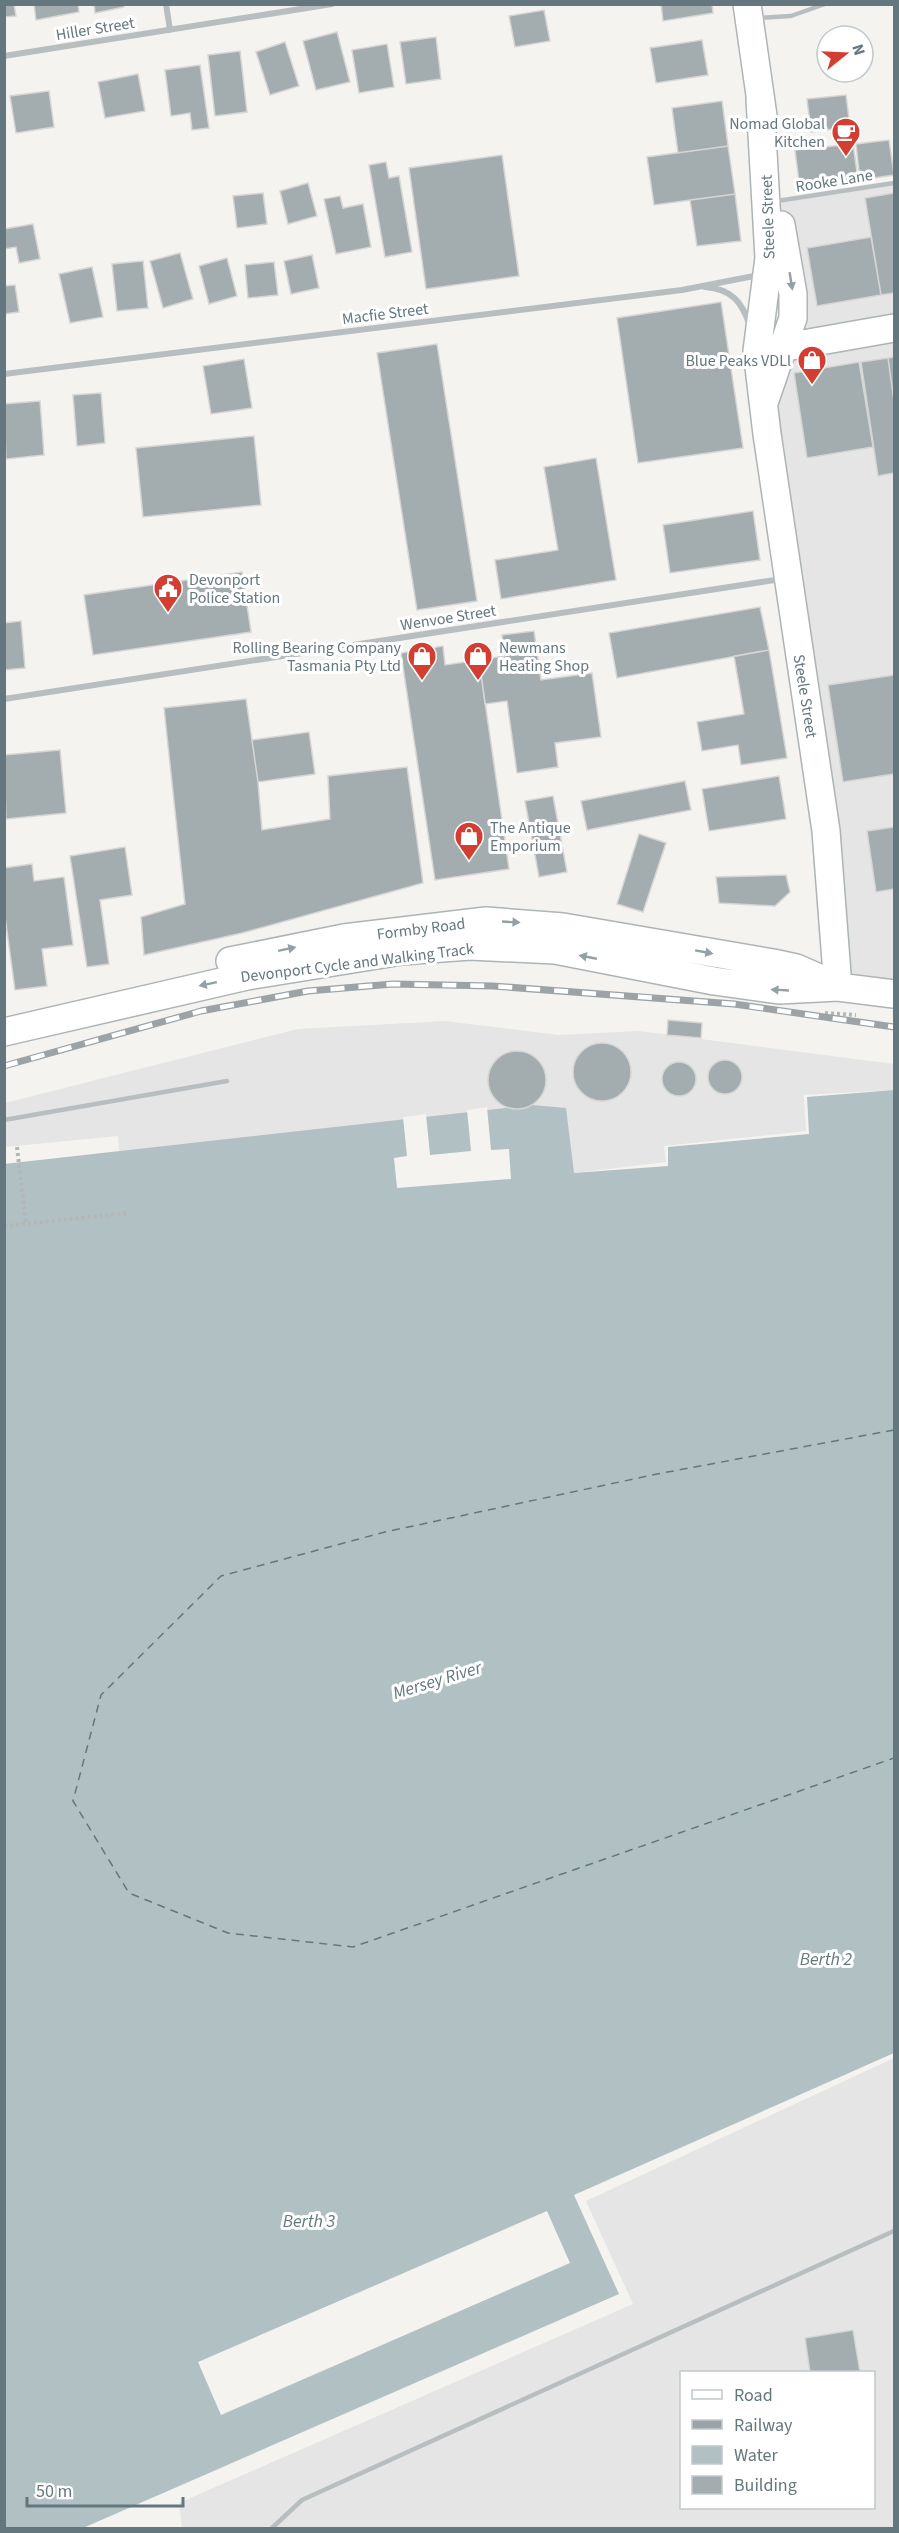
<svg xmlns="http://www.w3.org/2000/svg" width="899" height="2533" font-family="'Source Sans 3',sans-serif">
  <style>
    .built { fill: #e4e5e4; fill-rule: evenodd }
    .water { fill: #b1c0c2 }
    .pier { fill: #f4f3f0 }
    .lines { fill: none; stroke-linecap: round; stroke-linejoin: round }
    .ferry { stroke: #61797c; stroke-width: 1.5; stroke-dasharray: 8 6; stroke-linecap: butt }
    .building { fill: #a3acaf; stroke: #d5d5d3; stroke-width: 1.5 }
    .secondary-casing { stroke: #adb4b6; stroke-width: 30 }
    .path { stroke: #b3b7b8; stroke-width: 4; stroke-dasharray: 3 3; stroke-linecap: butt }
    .lane { stroke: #b8bec0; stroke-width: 4.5 }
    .street { stroke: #b8bec0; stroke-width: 6 }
    .secondary { stroke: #fff; stroke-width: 27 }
    .rail-casing { stroke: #9ba3a6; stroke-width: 7 }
    .rail { stroke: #fff; stroke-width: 4.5; stroke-dasharray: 14; stroke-linecap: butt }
    .oneway { fill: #93a0a5 }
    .labels { text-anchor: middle; stroke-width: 6; stroke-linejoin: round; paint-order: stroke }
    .street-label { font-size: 16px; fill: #65777e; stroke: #fff }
    .poi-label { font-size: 16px; fill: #65777e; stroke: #fff; text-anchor: end }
    .water-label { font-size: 18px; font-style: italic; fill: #61797c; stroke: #fff }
  </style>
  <rect width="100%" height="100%" fill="#f4f3f0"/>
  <path class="built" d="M894 183V994L838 987 769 385 784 349 777 201Z
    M445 1021 559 1035 639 1031 894 1064V1090L804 1095 806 1131 664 1146 666 1162 390 1195 120 1160 118 1136 5 1147V1103L298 1029Z
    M894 2058V2528H182L179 2503 633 2304 586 2201ZM682 2372H874V2508H682Z"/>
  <path class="water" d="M894 1090V2053L574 2195 619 2294 83 2528H5L4 1164 532 1105 566 1108 574 1173 668 1166V1147L809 1134 807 1097Z"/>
  <path class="pier" d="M487 1107 491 1150 509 1149 511 1179 397 1188 394 1158 407 1156 403 1117 426 1114 430 1155 471 1151 467 1110Z
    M547 2211 570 2263 221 2415 198 2362Z"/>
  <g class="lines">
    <path class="ferry" d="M894 1430 657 1474 385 1532 221 1576 101 1695 73 1801 129 1893 228 1933 353 1947 894 1758"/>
  </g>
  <path class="building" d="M4 4H14L16 16 4 17Z
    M34 4H78L79 12 36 20Z
    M94 4H123L124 7 95 13Z
    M661 4H712L713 13 663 21Z
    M544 10 550 41 515 47 509 16Z
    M337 32 350 82 316 90 303 41Z
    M436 37 441 79 406 84 400 42Z
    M702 40 708 75 656 83 650 48Z
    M285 42 299 86 270 95 256 52Z
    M387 44 394 87 359 93 352 50Z
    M240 51 247 112 215 116 208 55Z
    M200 65 209 128 192 130 190 113 171 116 165 70Z
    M138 74 145 111 105 118 98 82Z
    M49 91 54 127 16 133 10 96Z
    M846 95 850 127 811 132 807 99Z
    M722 101 728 146 678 153 672 108Z
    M889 140 894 175 860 180 856 144Z
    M853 144 858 179 800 189 795 150Z
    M728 146 735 194 654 205 647 157Z
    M502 155 519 276 426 289 409 168Z
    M386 162 389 178 399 176 412 252 385 257 369 165Z
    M308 183 317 216 288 224 280 191Z
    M263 193 267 224 237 228 233 196Z
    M894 193V293L881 295 865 198Z
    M735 194 741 241 697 246 690 200Z
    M340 196 343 208 363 204 371 247 336 254 324 199Z
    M33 224 40 259 19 263 16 247 4 249V229Z
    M871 237 881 295 817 306 807 248Z
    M180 253 193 299 163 308 150 261Z
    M312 255 319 288 291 294 284 261Z
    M227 258 237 296 209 304 199 266Z
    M143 261 148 308 117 311 112 264Z
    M274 262 278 295 248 298 245 265Z
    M92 267 103 317 70 323 59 274Z
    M15 285 19 312 4 314V286Z
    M721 302 743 448 638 463 617 318Z
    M437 344 477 601 417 610 377 353Z
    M894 357V401L888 358Z
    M888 358 894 401V473L878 476 861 362Z
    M244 359 252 408 211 414 203 366Z
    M859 362 873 447 807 458 794 373Z
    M101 393 105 443 77 446 73 395Z
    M40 401 44 455 6 459 4 404Z
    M254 436 261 505 143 517 136 448Z
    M596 458 616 580 501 599 495 560 558 550 544 467Z
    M753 511 760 560 670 573 663 525Z
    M242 572 251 632 93 655 84 595Z
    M760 607 769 650 617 678 609 633Z
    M21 621 25 668 4 670V623Z
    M534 631 541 680 592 673 601 737 555 743 558 767 517 773 507 701 485 704 479 660 505 656 502 635Z
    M443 646 445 665 479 660 509 869 435 880 401 653Z
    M769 650 787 758 741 765 738 745 702 751 697 722 744 714 734 656Z
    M894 675V774L843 782 828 685Z
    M246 699 258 782 262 830 330 819 328 776 407 767 423 883 242 933 144 955 141 917 185 904 164 708Z
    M309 732 315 774 258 782 252 740Z
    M60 750 66 813 6 819 4 755Z
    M779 776 786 819 709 831 702 789Z
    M685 781 691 810 587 830 581 801Z
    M553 796 567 872 539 877 525 801Z
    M894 827V889L876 892 867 831Z
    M639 834 666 843 643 912 617 904Z
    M125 847 132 895 100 900 109 964 87 967 70 856Z
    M32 864 34 881 64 877 73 945 42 949 47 986 15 990 4 909V868Z
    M786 875 790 892 775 906 719 903 716 877Z
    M668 1020 702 1023 701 1038 667 1035Z
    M573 1072a29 29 0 1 1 58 0a29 29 0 1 1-58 0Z
    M488 1080a29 29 0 1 1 58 0a29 29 0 1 1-58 0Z
    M708 1077a17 17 0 1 1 34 0a17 17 0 1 1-34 0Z
    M662 1079a17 17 0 1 1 34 0a17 17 0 1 1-34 0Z
    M853 2330 860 2372H810L805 2338Z"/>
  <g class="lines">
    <g class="secondary-casing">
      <path id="secondary" d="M747 4 763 116
        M760 99 769 258 757 351 767 434 826 831 838 987
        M769 350 894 328
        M765 400 793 318V294L781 225
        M230 961 344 938 486 921 563 927 773 963 796 968 835 985
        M4 1032 247 976 402 951 470 946 555 950 714 981 779 990 838 987 894 994"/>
    </g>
    <path class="path" d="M825 1013 856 1015
      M17 1147 26 1224
      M4 1226 129 1213"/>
    <path class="lane" d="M758 18 791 16 825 4
      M777 201 894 183
      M4 1120 227 1081
      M272 2528 302 2500 894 2231"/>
    <path class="street" d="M166 4 170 30
      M4 56 332 4
      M705 287C732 289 742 302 750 326
      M4 374 682 290 759 275
      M4 699 781 579"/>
    <use href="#secondary" class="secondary"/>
    <g class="rail-casing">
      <path id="rail" d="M4 1066 201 1011 308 991 393 984 493 986 734 1004 894 1027"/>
    </g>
    <use href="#rail" class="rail"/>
  </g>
  <defs><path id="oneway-solid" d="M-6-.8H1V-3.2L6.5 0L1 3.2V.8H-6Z" transform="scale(1.5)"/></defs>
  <g class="oneway">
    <use href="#oneway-solid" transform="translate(791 281) rotate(81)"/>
    <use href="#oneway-solid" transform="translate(511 922) rotate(3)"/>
    <use href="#oneway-solid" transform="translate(287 949) rotate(-12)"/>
    <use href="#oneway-solid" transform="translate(704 952) rotate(10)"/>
    <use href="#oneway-solid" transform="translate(588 957) rotate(-169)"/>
    <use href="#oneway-solid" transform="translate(208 984) rotate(168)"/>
    <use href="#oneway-solid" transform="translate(780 990) rotate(-177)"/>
  </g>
  <defs>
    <g id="cafe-pin" transform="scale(1.5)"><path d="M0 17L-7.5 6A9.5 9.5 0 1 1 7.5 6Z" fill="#d23f32" stroke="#fff"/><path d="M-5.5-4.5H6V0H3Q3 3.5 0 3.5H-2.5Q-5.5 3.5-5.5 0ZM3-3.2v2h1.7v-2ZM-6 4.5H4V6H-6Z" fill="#fff"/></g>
    <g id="shop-pin" transform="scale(1.5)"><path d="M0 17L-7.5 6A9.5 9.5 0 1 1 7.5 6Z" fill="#d23f32" stroke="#fff"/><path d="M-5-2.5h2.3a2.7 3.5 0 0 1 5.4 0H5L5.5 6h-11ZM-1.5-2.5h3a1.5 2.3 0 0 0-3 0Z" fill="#fff"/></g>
    <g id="civic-pin" transform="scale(1.5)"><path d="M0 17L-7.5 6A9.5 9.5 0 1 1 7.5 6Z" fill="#d23f32" stroke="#fff"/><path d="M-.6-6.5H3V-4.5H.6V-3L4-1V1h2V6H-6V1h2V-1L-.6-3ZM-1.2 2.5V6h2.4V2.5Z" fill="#fff"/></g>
  </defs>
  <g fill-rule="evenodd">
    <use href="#cafe-pin" x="846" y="132"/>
    <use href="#shop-pin" x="812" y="360"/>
    <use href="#civic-pin" x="168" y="588"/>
    <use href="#shop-pin" x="422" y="656"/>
    <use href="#shop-pin" x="478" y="656"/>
    <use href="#shop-pin" x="469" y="836"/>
  </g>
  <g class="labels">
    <g class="street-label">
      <text transform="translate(95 28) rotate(-9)" y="6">Hiller Street</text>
      <text transform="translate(834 180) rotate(-9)" y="6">Rooke Lane</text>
      <text transform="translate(767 217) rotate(-92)" y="6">Steele Street</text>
      <text transform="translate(385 313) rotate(-7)" y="6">Macfie Street</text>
      <text transform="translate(448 617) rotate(-9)" y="6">Wenvoe Street</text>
      <text transform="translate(806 696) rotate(81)" y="6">Steele Street</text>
      <text transform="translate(421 928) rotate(-7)" y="6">Formby Road</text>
      <text transform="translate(357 962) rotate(-7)" y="6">Devonport Cycle and Walking Track</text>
    </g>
    <g class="poi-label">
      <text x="825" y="129">Nomad Global<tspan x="825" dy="18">Kitchen</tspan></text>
      <text x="791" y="366">Blue Peaks VDLl</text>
      <text x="189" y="585" text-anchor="start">Devonport<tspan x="189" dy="18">Police Station</tspan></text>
      <text x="401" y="653">Rolling Bearing Company<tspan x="401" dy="18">Tasmania Pty Ltd</tspan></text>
      <text x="499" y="653" text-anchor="start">Newmans<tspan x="499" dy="18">Heating Shop</tspan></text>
      <text x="490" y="833" text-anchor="start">The Antique<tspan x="490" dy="18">Emporium</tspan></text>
    </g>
    <g class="water-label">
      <text transform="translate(437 1680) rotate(-17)" y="6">Mersey River</text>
      <text x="826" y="1965">Berth 2</text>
      <text x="309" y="2227">Berth 3</text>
    </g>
  </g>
  <rect width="899" height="2533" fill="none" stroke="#65777e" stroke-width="12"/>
  <rect x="680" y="2371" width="195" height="138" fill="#ffffff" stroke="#c1c9cb" stroke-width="1.5"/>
  <rect x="692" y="2390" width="30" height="9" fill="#ffffff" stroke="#c1c9cb" stroke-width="1.5"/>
  <text x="734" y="2401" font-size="18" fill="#65777e">Road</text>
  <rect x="692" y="2420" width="30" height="9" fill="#9ba3a6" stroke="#c1c9cb" stroke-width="1.5"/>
  <text x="734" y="2431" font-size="18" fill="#65777e">Railway</text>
  <rect x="692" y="2446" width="30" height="18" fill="#b1c0c2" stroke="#c1c9cb" stroke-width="1.5"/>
  <text x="734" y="2461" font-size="18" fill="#65777e">Water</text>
  <rect x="692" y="2476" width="30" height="18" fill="#a3acaf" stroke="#c1c9cb" stroke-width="1.5"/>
  <text x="734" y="2491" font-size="18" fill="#65777e">Building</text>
  <g transform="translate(845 54) rotate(72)"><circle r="28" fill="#ffffff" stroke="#c1c9cb" stroke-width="1.5"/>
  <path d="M0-4.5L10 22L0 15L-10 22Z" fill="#d23f32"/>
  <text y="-9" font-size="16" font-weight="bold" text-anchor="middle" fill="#65777e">N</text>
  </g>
  <path d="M27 2497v9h156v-9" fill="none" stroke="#65777e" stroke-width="3"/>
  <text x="36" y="2497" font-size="18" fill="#65777e" stroke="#ffffff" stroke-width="4.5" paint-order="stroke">50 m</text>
</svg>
